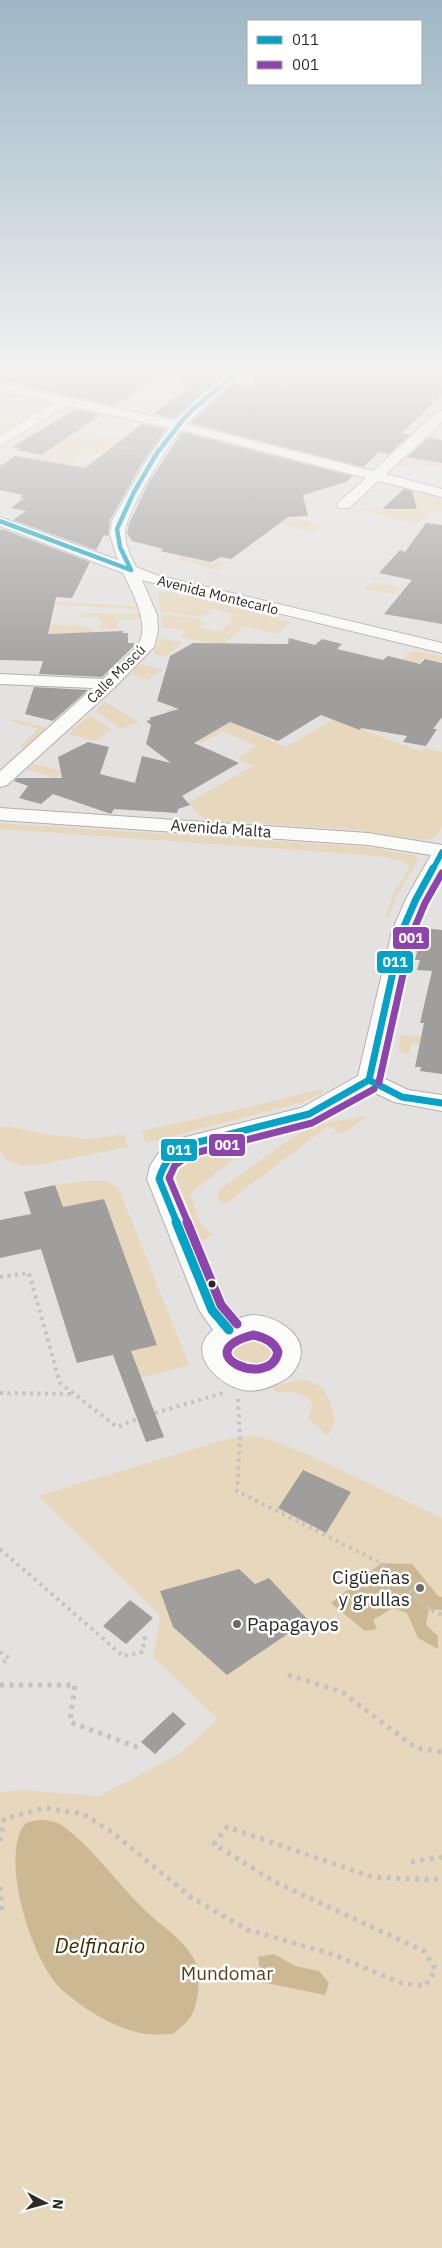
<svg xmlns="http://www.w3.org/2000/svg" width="442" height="2248" font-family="'IBM Plex Sans',sans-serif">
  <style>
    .green { fill: #e7d8bd }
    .water { fill: #ccb893 }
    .building { fill: #9f9e9c }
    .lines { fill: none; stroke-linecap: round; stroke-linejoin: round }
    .minor-casing { stroke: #b1b0ae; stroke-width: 2 }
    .path-far2 { stroke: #c4c3c3; stroke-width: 2; stroke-dasharray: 1 2; stroke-linecap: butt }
    .path-far1 { stroke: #c4c3c3; stroke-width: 4; stroke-dasharray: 3 4.5; stroke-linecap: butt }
    .path { stroke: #c4c3c3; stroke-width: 5; stroke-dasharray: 4 5.5; stroke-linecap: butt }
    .minor { fill: #fbfbfa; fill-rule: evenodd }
    .bus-1-far3-casing { stroke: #fff; stroke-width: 6 }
    .bus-1-far2-casing { stroke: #fff; stroke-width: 8 }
    .bus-1-far1-casing { stroke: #fff; stroke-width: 11 }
    .bus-1-casing { stroke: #fff; stroke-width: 12 }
    .bus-2-far1-casing { stroke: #fff; stroke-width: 11 }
    .bus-2-casing { stroke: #fff; stroke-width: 12 }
    .bus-1-far3 { stroke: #02a3c6; stroke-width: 4.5 }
    .bus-1-far2 { stroke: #02a3c6; stroke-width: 5.5 }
    .bus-1-far1 { stroke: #02a3c6; stroke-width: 7 }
    .bus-1 { stroke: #02a3c6; stroke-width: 9 }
    .bus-2-far1 { stroke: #8e44ad; stroke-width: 7 }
    .bus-2 { stroke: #8e44ad; stroke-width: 9 }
    .bus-dot { fill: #2b2a28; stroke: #fff; stroke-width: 2 }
    .poi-dot { fill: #6c6a68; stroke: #fff; stroke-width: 2 }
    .labels { text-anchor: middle; stroke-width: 5; stroke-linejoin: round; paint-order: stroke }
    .far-street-label { font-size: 14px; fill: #2b2a28; stroke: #fff }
    .street-label { font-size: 16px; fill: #2b2a28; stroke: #fff }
    .near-poi-label { font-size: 19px; fill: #2b2a28; stroke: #fff; text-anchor: end }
    .near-park-label { font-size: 19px; fill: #554218; stroke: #fff }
    .near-water-label { font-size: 21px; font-style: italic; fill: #3f2d00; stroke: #fff }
    .line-badge { stroke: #fff; stroke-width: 2 }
    .badge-label { font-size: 14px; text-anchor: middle; font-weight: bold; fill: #fff }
  </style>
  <rect width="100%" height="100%" fill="#e4e2e0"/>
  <path class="green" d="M0 391 48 401 50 404 0 436Z
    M39 424 146 443 152 439 159 440 146 459 100 452 96 454 83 452 71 462 127 472 132 468 140 469 135 476 65 464 63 466 40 460 26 465 7 457 34 459 59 443 53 435 67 438 78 431 38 425Z
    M405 456 442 463V467L419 465 420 463 412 462 406 467 395 465Z
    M412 491 442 499V512L432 511 414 525 359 508H378V510H418Z
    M260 513 313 522 309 524 317 525 322 528 311 532 255 516Z
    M185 552 193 554 189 558 214 564 219 560 228 562 217 570 180 560V556Z
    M372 582 400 587 394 594 365 589Z
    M165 591 180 594 178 596 181 597 185 595 291 622 278 634 245 626 217 649 211 643 182 637 185 630 163 628 160 614 201 619 199 621 206 622 201 628 219 632 232 621 229 619 234 614 212 609 202 617 162 612 160 611 158 592Z
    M48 601 136 606 137 609 58 605 47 603Z
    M82 613 139 614 140 619H118L117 628 96 630 102 622 100 618H81Z
    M23 625C36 625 86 623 93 629V634L32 633Z
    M161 638 180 642 179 647 163 657 153 654Z
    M411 651 442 656V662L423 658 403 681 384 677Z
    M140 664 163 670 147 680 131 674Z
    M104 702H105L139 722 120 729 96 710Z
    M173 706 230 722 286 747 334 719 422 752 424 748 442 752V827L436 836 425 840 357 830 205 820 188 803 253 766 237 759 256 746 223 731 201 743 197 741 206 737 166 711Z
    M90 715 113 730 108 731 96 741 68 734Z
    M13 719 47 728 24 748 19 747 38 729 10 721Z
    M33 764 63 771 56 778 26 769Z
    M0 823 365 847 409 854 415 856 418 860 395 899 389 917H386L393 894 408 870 409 865 400 860 379 856 0 829Z
    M401 1035 442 1039V1047L412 1043 409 1054 398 1052Z
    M321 1089 323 1093 303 1102 146 1143 141 1131 246 1108Z
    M368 1116 342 1134 328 1126 224 1205 218 1199V1193L222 1188 310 1125Z
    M7 1126 50 1135 89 1139 124 1134 128 1147 37 1165 21 1166 5 1159 0 1150V1128Z
    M237 1144 243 1151 190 1194 200 1223 212 1234 200 1243 175 1182C178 1155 216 1150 237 1144Z
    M86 1181H107L119 1189 189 1365 141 1378 130 1351 157 1344 104 1199 63 1207 55 1185Z
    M250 1336 263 1338 272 1347V1357C260 1373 223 1368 233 1344L243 1337Z
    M298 1380 310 1381 323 1388 331 1405 335 1420 328 1436 308 1418 312 1408 311 1401C300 1392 291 1390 277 1393L269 1386Z
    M260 1436 307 1454 442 1518V2248H0V1792L23 1790 99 1796 179 1754 218 1719 153 1656 161 1616 38 1496 227 1439Z"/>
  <path class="water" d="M381 1563 412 1564 438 1596 442 1597V1610L429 1609 426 1625 438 1636V1649L418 1638 407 1613 393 1608 373 1620 377 1629 365 1631 331 1603Z
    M38 1820C47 1820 56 1821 63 1826 94 1849 116 1882 143 1908 159 1925 183 1938 194 1959 202 1974 199 2005 190 2018 186 2024 178 2029 173 2034 164 2034 155 2035 146 2034 115 2029 83 2009 60 1988 31 1959 0 1859 24 1825 27 1822 34 1821 38 1820Z
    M274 1954 295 1966 319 1971 329 1983 325 1995 261 1982 258 1957Z"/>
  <path class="building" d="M0 371H166L114 406 0 380Z
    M174 371 218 380 174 419 154 414 187 389Z
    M256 371H442V394L402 433 410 435 389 454 379 452 363 467 190 423 234 383 254 387Z
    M76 409 101 415 41 455 16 450 19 448 12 447Z
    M142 424 166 429 143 462 110 520 108 536 104 535 96 550 13 520 26 511 11 508 24 498H20L23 495 0 490V466L15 456 85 468Z
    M182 432 352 476 346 482 303 495 308 516 288 517 231 559 221 557 211 562 160 551 164 549 132 541 127 533 129 524 149 482Z
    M428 438 442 440V463L407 457Z
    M404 489 412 491 417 509H382Z
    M426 523 442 525V624L384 614 412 580 379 573 400 550 405 552Z
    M2 529 90 562 72 598 56 597 48 634 123 631V633H128V643H136L135 645 102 677 39 674 43 661 0 660V530Z
    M289 638 315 645 322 639 342 644 337 649 383 660 388 656 420 664 425 659 442 663V717L433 729H437L426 746 403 742 407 736 361 728 360 730 321 715 278 741 230 722 194 743 239 763 182 796 190 805 178 809 177 813 114 809 111 814 53 794 41 804 19 798 28 786 14 781 17 778H62L58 757 88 742 109 747 100 774 135 783 142 756 171 763 146 744 151 725 146 721 151 720 149 718 179 709 157 701 170 656 193 643 288 644Z
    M34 687 88 690 53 721 25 714Z
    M423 928 442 930V1074L420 1071 421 1067H415L424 1023H420L432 971 417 970 420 960H415Z
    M55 1185 63 1207 104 1199 157 1345 131 1351 164 1437 146 1442 113 1355 77 1363 41 1249 0 1258V1220L31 1214 24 1192Z
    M303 1470 351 1492 326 1533 278 1508Z
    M239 1569 255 1584 269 1578 308 1620 227 1675 173 1627 160 1591Z
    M130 1600 153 1618 126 1644 103 1626Z
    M173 1712 186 1724 155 1754 141 1742Z"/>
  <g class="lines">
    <g class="minor-casing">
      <path id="minor" d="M231 371H245L186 424 373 471 437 412 442 411V422L386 474 442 489V497L378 481 349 508H339L337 505 339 502 366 478 181 430C166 449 125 512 125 534 125 545 131 557 136 567L156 575 442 643V653L142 580 157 615 158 631 154 647 114 688 7 785 0 787V771L93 688 0 684V674L103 679C114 668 128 658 137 646 152 627 132 591 123 573L0 526V517L118 560 110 535 112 521 145 463 169 428 67 405 0 446V436L54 402 0 391V383L175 421 198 398Z
        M0 808 368 833 442 845V870L426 899 412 931 381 1077 408 1090 442 1095V1111L394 1102 369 1090 317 1119 195 1151 176 1164 171 1179 223 1305 235 1319C241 1318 248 1315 254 1315 277 1316 311 1336 298 1364 293 1375 287 1379 276 1384 266 1389 254 1392 243 1390 217 1384 185 1352 213 1330L199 1310 147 1179 150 1166 159 1152 178 1139 301 1108 358 1076 392 931 406 899 431 855 368 845 0 820ZM252 1335C267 1337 276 1344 272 1360 245 1385 204 1347 252 1335Z"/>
    </g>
    <path class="path-far2" d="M411 371 401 379 426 383
      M429 381 426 383 442 386
      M416 393 437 395 442 392
      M246 420 294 379 293 376 307 375
      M107 446 140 450"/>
    <path class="path-far1" d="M0 1277 29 1273 60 1383 117 1427 137 1419
      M0 1393 74 1394
      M238 1399 240 1441 237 1491 381 1563 429 1609 442 1615
      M155 1413 223 1393
      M0 1549 123 1656 142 1652 146 1633
      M0 1652 9 1658 0 1665"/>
    <path class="path" d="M288 1675 342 1692 416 1748 442 1752
      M0 1685H75L70 1722 142 1749
      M0 1841 4 1819 45 1808 83 1814 113 1833 192 1898 248 1930 332 1954 401 1983 425 1986 436 1970 424 1951 275 1882 214 1844 227 1827 372 1877 432 1880 442 1878
      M411 1862 442 1857
      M0 1887 2 1910"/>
    <use href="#minor" class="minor"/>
    <g class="bus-1-far3-casing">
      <path id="bus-1-far3" d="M0 521 131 570
        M131 570 120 547 117 529 134 492 157 453 181 422 192 410 239 371"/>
    </g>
    <g class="bus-1-far2-casing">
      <path id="bus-1-far2" d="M433 869 442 852"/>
    </g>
    <g class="bus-1-far1-casing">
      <path id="bus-1-far1" d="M369 1080 402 931 416 899 433 868
        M369 1080 402 1097 442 1103
        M177 1223 159 1179C164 1162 172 1154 187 1145L309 1114 369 1080"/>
    </g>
    <g class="bus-1-casing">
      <path id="bus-1" d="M176 1222 212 1310 229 1330"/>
    </g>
    <g class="bus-2-far1-casing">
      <path id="bus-2-far1" d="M379 1082 412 934 425 903 442 873
        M188 1223 169 1178 175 1165 191 1154 312 1123 374 1089"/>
    </g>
    <g class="bus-2-casing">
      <path id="bus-2" d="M187 1222 221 1305 237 1324
        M253 1335C263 1337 274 1341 278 1352 271 1391 185 1353 253 1335Z"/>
    </g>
    <use href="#bus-1-far3" class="bus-1-far3"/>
    <use href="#bus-1-far2" class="bus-1-far2"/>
    <use href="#bus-1-far1" class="bus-1-far1"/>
    <use href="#bus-1" class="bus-1"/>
    <use href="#bus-2-far1" class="bus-2-far1"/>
    <use href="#bus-2" class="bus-2"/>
  </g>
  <linearGradient id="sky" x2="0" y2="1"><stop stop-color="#9db6c6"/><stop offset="0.54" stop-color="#f3f2f1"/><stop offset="1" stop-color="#f3f2f1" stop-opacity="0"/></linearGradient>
  <rect width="442" height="686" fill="url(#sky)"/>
  <circle class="bus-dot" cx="212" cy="1284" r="4.5"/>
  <g class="poi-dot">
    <circle cx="420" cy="1588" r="5"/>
    <circle cx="237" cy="1624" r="5"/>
  </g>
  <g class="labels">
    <g class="far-street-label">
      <text transform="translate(218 595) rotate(14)" y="5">Avenida Montecarlo</text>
      <text transform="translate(116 674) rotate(-45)" y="5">Calle Moscú</text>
    </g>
    <g class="street-label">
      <text transform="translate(221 828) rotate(4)" y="6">Avenida Malta</text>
    </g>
    <g class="near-poi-label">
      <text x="410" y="1584">Cigüeñas<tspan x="410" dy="22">y grullas</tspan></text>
      <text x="247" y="1631" text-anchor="start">Papagayos</text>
    </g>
    <g class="near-park-label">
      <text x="227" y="1980">Mundomar</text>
    </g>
    <g class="near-water-label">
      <text x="100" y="1953">Delfinario</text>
    </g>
  </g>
  <g class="line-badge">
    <rect x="392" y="926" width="38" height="24" rx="5" fill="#8e44ad"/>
    <rect x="376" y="950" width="38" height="24" rx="5" fill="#02a3c6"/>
    <rect x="208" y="1133" width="38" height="24" rx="5" fill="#8e44ad"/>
    <rect x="160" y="1138" width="38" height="24" rx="5" fill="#02a3c6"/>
  </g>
  <g class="badge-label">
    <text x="411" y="943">001</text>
    <text x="395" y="967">011</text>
    <text x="227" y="1150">001</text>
    <text x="179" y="1155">011</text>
  </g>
  <rect x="247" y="20" width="175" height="65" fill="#ffffff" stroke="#aaaaa9"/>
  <rect x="257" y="36" width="25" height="8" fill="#02a3c6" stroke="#aaaaa9"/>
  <text x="292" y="45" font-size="15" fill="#2b2a28">011</text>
  <rect x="257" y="61" width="25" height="8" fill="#8e44ad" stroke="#aaaaa9"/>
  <text x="292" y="70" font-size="15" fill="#2b2a28">001</text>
  <g transform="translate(45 2203) rotate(96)" stroke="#ffffff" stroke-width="4" paint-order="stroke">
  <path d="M0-4L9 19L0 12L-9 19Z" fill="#2b2a28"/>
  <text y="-8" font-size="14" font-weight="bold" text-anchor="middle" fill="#2b2a28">N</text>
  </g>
</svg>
